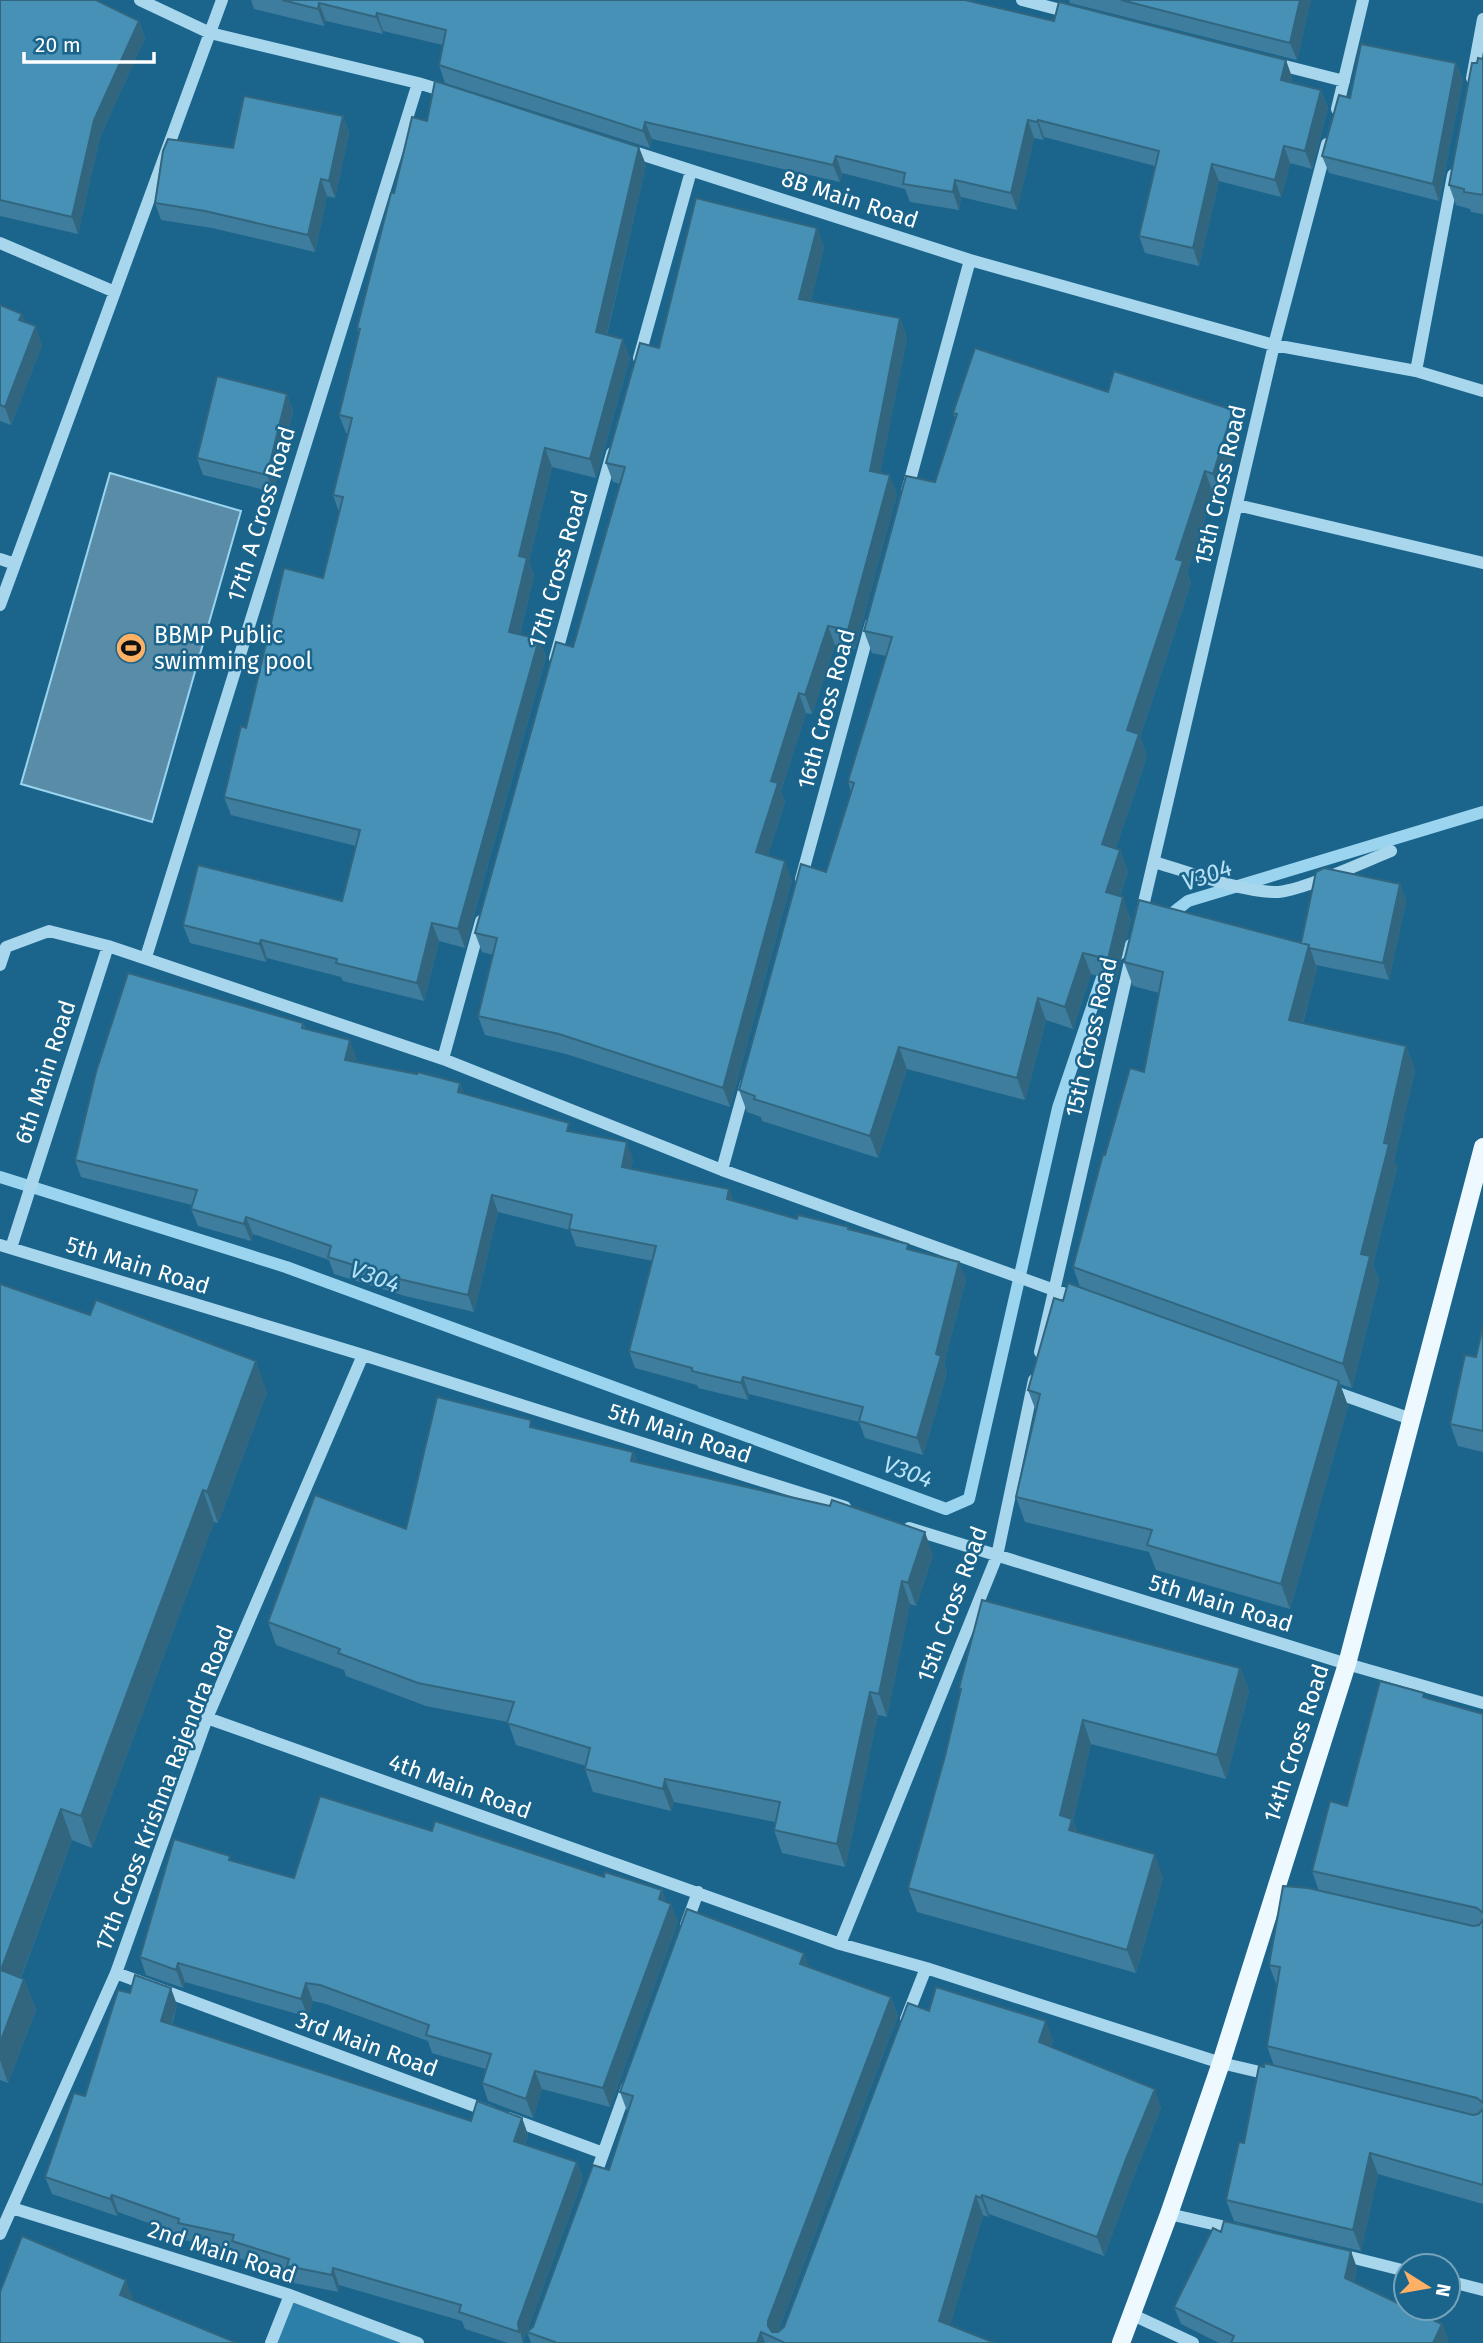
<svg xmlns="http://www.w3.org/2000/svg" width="1483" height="2343" font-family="'Fira Sans',sans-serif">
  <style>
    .green { fill: #2b7fa8 }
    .water { fill: #598ca7; stroke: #9ad4ef; stroke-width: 2 }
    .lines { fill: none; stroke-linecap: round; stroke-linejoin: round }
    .stream { stroke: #9ad4ef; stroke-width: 12 }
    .minor { stroke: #a7d6ed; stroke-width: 12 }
    .major { stroke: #edf8ff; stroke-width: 18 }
    .wall { fill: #3e7d9d }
    .shaded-wall { fill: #32667f }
    .building { fill: #4891b6; stroke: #32667f; stroke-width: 2 }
    .labels { text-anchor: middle; stroke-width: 5; stroke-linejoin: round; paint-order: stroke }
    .street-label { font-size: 23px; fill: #fff; stroke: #1b658c }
    .poi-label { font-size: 23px; fill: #fff; stroke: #1b658c; text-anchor: start }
    .water-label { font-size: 24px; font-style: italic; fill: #b7e1f5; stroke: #1b658c }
  </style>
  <rect width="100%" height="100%" fill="#1b658c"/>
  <path class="green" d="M290 2295 418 2343H271Z"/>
  <path class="water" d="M110 473 241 511 152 822 21 784Z"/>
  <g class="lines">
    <path class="stream" d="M1166 918 1188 901 1483 812
      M0 1177 286 1267 946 1509 969 1499 1058 1108 1107 963 1140 938"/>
    <path class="minor" d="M140 0 210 33 418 83 447 92
      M1022 0 1072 13
      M1273 63 1344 81
      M1472 78 1483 19
      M1337 109 1363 0
      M628 150 970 260 1274 345 1416 371 1483 391
      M0 243 115 292
      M639 358 691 171
      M1416 371 1453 175
      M907 491 970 260
      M1237 505 1483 563
      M0 559 15 564
      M0 605 222 0
      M555 658 612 453
      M1154 862C1189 872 1238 891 1274 892 1297 893 1366 861 1391 851
      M801 879 871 623
      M1141 915 1274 345 1327 144
      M146 957 418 83
      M0 965 6 947 49 931 108 946
      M443 1059 481 921
      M722 1170 746 1083
      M0 1245 363 1355 845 1507
      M11 1248 108 946 443 1059 722 1170 1079 1299
      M1040 1352 1131 957
      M1329 1390 1411 1419
      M909 1528 1347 1664 1483 1703
      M207 1718 840 1944 926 1968 1221 2063 1272 2075
      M686 1925 698 1892
      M840 1944 997 1556 1034 1380
      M116 1973 491 2112
      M906 2019 926 1968
      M508 2118 603 2153
      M593 2182 627 2087
      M12 2208 290 2295 418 2343
      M1169 2214 1239 2230
      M0 2234 116 1973 207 1718 363 1355
      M1338 2254 1406 2271
      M1448 2281 1483 2290
      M1133 2315 1193 2343
      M271 2343 290 2295"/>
    <path class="major" d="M1121 2343 1169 2214 1221 2063 1347 1664 1483 1147"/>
  </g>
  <path class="wall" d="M0 0 139 21 145 38 100 137 78 234 0 216Z
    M251 0H965L1292 77 1291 82 1321 90 1328 108 1312 169 1290 163 1281 197 1219 181 1199 266 1145 253 1139 236 1155 166 1044 137 1043 140 1034 138 1017 210 961 197 959 210 910 202 905 189 842 173 840 182 652 139 650 148 445 83 439 65 443 45 383 31V34L326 21 324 26 254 9Z
    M1069 0H1311L1297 60 1070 3Z
    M1483 59V214L1471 212 1470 209 1456 205 1449 185 1477 63Z
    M1456 63 1463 80 1439 201 1329 173 1322 156 1350 98Z
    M343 116 349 133 335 198 327 196 315 252 212 228 161 220 155 203 233 148Z
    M646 165 607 335 630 358 596 478 552 467 529 562 534 576 520 634 539 639 546 657 465 948 439 941 424 1001 343 981 341 977 267 958 266 962 190 943 183 925 342 901 356 846 231 815 224 797 246 728 323 578 339 512 333 495 348 433H346L339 415 359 334 357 328Z
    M817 228 824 247 811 301 900 318 907 338 880 473 897 494 855 649 835 645 812 714 806 713 781 791 785 802 768 855 792 880 730 1107 566 1054 485 1035 478 1016 493 955 482 952 475 933 573 647 620 484 613 482 606 463 659 348Z
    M0 305 25 322 42 345 11 425 0 421Z
    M1108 392 1241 432 1221 496 1213 493 1187 573 1191 583 1140 737 1147 756 1116 848 1120 850 1128 872 1120 896 1131 919 1116 981 1091 974 1073 1029 1046 1020 1025 1100 907 1069 878 1158 762 1121 761 1117 747 1112 739 1090 826 872 851 792 848 781 886 656 872 653 864 631 935 482 955 418 953 413Z
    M287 394 293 411 273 492 203 475 197 458Z
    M1400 884 1406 901 1389 980 1316 965 1317 969 1303 1023 1406 1046 1415 1070 1394 1161 1397 1168 1373 1264 1379 1280 1352 1388 1340 1384 1348 1406 1290 1609 1156 1570 1149 1552 1025 1522 1016 1497 1036 1411 1028 1390 1063 1301 1080 1287 1073 1267 1105 1155 1144 1072 1159 993 1133 986 1124 962 1301 943Z
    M303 1023 305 1028 356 1057 355 1062 460 1083 464 1094 572 1132 633 1159 631 1169 729 1189 733 1201 797 1219 850 1230 910 1250 966 1279 944 1364 947 1373 923 1455 865 1438 859 1422 749 1394 748 1400 698 1388 697 1385 635 1368 629 1351 653 1261 576 1246 570 1230 498 1212 474 1312 405 1296 334 1274 329 1260 253 1234 251 1241 198 1226 191 1209 192 1205 81 1177 75 1160Z
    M0 1284 267 1392 218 1523 214 1522 92 1848 72 1840 21 1978 24 1979 36 2010 8 2083 0 2080Z
    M1483 1326V1452L1458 1446 1450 1424 1476 1357Z
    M534 1428 633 1452 637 1462 933 1555 916 1606 910 1604 887 1717 878 1715 845 1867 782 1853 774 1830 775 1822 674 1802 671 1811 593 1792 585 1769 586 1766 516 1745 508 1722 426 1706 346 1676 344 1670 276 1645 268 1622 406 1529Z
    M1240 1668 1249 1691 1226 1779 1091 1744 1073 1821 1077 1832 1163 1878 1136 1973 917 1912 908 1888 945 1756 961 1691 959 1688Z
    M1426 1698 1483 1714V2204L1378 2174 1361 2251 1234 2221 1226 2200 1244 2143 1264 2067 1274 2066 1267 2046 1277 1986 1269 1965 1319 1891 1312 1871Z
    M432 1831 604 1877 662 1890 666 1902 678 1922 610 2107 542 2089 533 2118 488 2101 482 2083 486 2069 432 2053 428 2041 326 2004 313 2001 308 2017 185 1982 183 1988 146 1975 140 1957 232 1861 294 1878Z
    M804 1953 809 1968 891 1997 898 2016 778 2332 784 2327 929 2011 1053 2040 1051 2047 1161 2108 1133 2178 1104 2256 989 2214 988 2217 983 2215 950 2325 995 2343H531L527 2332 533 2327 609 2170 628 2111H627L620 2092Z
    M177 2005 172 2025 471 2121 522 2118 528 2135 525 2145 577 2162 583 2179 524 2340V2343H508L465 2329 462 2321 339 2285 338 2292 294 2283 290 2274 238 2258 236 2251 184 2240 182 2235 118 2212 117 2216 52 2194 45 2177 85 2096Z
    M1221 2232 1357 2268 1354 2282 1442 2324 1448 2341 1447 2343H1219L1181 2324 1174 2307Z"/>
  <path class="shaded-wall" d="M1300 0H1311L1297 60 1290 43Z
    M319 3 326 21 324 26 318 9Z
    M377 13 383 31V34L376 17Z
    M139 21 145 38 100 137 78 234 72 217 94 120Z
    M1286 60 1292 77 1287 97 1281 80Z
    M1456 63 1463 80 1439 201 1433 184Z
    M1321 90 1328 108 1312 169 1305 151Z
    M343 116 349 133 335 198 329 181Z
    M1028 120 1034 138 1017 210 1011 193Z
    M1038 120 1044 137 1043 140 1037 122Z
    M645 122 652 139 650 148 643 131Z
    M1284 146 1290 163 1281 197 1275 180Z
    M639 147 646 165 603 350 596 332Z
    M836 156 842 173 840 182 833 165Z
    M1212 164 1219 181 1199 266 1193 248Z
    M321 179 327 196 315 252 308 235Z
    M955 180 961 197 959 210 953 192Z
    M817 228 824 247 807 318 799 299Z
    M22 314 29 332 19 320Z
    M900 318 907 338 877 490 870 471Z
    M36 326 42 345 11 425 5 407Z
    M623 339 630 358 596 478 590 459Z
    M287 394 293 411 273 492 267 475Z
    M1233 410 1241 432 1221 496 1213 474Z
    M545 448 552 467 529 562 534 576 516 650 509 632 519 556Z
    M1205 471 1213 493 1187 573 1191 583 1140 737 1147 756 1110 866 1102 844 1127 730 1176 559Z
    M890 475 897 494 855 649 848 630Z
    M828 626 835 645 812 714 805 695Z
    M539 639 546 657 465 948 458 929Z
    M799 693 806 713 781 791 785 802 763 871 756 852 771 781Z
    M1120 850 1128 872 1114 914 1106 892Z
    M785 861 792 880 730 1107 723 1088Z
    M1400 884 1406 901 1389 980 1383 963Z
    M1123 897 1131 919 1116 981 1108 959Z
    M432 923 439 941 424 1001 417 983Z
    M261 940 267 958 266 962 259 944Z
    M1309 945 1317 969 1297 1044 1289 1020Z
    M1083 953 1091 974 1073 1029 1065 1007Z
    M1038 998 1046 1020 1025 1100 1017 1078Z
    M350 1040 356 1057 352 1077 345 1060Z
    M1406 1046 1415 1070 1394 1161 1397 1168 1373 1264 1379 1280 1352 1388 1343 1364 1361 1254Z
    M899 1047 907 1069 878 1158 870 1136Z
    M460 1083 466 1100 458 1092Z
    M627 1142 633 1159 628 1184 622 1167Z
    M729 1189 735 1206 727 1199Z
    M492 1195 498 1212 474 1312 468 1295Z
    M246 1217 253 1234 251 1241 244 1224Z
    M959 1262 966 1279 944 1364 947 1373 923 1455 917 1438 936 1354Z
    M256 1361 267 1392 218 1523 207 1492Z
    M743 1377 749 1394 748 1400 741 1383Z
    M1339 1381 1348 1406 1290 1609 1281 1584Z
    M633 1452 641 1475 631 1461Z
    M203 1490 214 1522 92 1848 81 1816Z
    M925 1532 933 1555 916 1606 908 1583Z
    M902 1581 910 1604 887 1717 879 1694Z
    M1240 1668 1249 1691 1226 1779 1217 1755Z
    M870 1692 878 1715 845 1867 837 1844Z
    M1083 1720 1091 1744 1073 1821 1080 1842 1077 1853 1060 1815Z
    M665 1779 674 1802 671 1811 663 1789Z
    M61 1809 72 1840 12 2001 1 1970Z
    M1155 1854 1163 1878 1136 1973 1127 1950Z
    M662 1890 668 1908 659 1899Z
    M671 1904 678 1922 610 2107 603 2088Z
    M804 1953 811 1972 800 1964Z
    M178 1963 185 1982 183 1988 176 1970Z
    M24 1979 36 2010 8 2083 0 2060V2043Z
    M306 1983 313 2001 308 2017 301 1999Z
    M171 1988 177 2005 167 2038 161 2021Z
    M891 1997 898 2016 775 2340 768 2326V2321Z
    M1046 2021 1053 2040 1046 2061 1039 2042Z
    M535 2071 542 2089 533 2118 526 2099Z
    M1155 2089 1161 2108 1133 2178 1104 2256 1097 2237 1126 2159Z
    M522 2118 528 2135 520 2158 514 2141Z
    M1370 2153 1378 2174 1361 2251 1353 2230Z
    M577 2162 583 2179 524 2340V2343H523L518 2323Z
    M112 2195 118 2212 117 2216 110 2199Z
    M982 2195 989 2214 988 2217 981 2198Z
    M976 2196 983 2215 946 2340 939 2321Z
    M1351 2251 1357 2268 1352 2295 1345 2278Z
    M333 2268 339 2285 338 2292 332 2275Z
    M126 2280 133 2298 126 2313 120 2295Z
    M1442 2324 1448 2341 1447 2343H1433Z
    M761 2332 765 2343H757Z"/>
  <path class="building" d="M0 0H96L139 21 94 120 72 217 0 200Z
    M282 0H965L1054 21 1059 2 1286 60 1281 80 1321 90 1305 151 1284 146 1275 180 1212 164 1193 248 1139 236 1159 151 1038 120 1037 122 1028 120 1011 193 955 180 953 192 903 184 905 173 836 156 833 165 645 122 643 131 439 65 446 30 377 13 376 17 319 3 318 9Z
    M1121 0H1300L1290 43Z
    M1361 44 1456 63 1433 184 1322 156 1339 95 1350 98Z
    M1478 58 1483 59V195L1464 192V189L1449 185 1472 63H1477Z
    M435 81 639 147 596 332 623 339 590 459 545 448 519 556 527 558 509 632 539 639 458 929 432 923 417 983 336 963 337 959 261 940 259 944 183 925 198 865 342 901 360 830 224 797 241 726 246 728 284 568 323 578 343 497 333 495 352 418 339 415 360 329 357 328 391 193H394L412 117 427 121Z
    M244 96 343 116 329 181 321 179 308 235 205 211 155 203 163 151 168 139 233 148Z
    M696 198 817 228 799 299 900 318 870 471 890 475 848 630 828 626 805 695 799 693 771 781 778 783 756 852 785 861 723 1088 559 1034 478 1016 497 938 475 933 556 642 573 647 625 467 606 463 640 343 659 348Z
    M0 305 22 314 19 320 36 326 5 407 0 405Z
    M975 348 1108 392 1114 371 1233 410 1213 474 1205 471 1176 559 1183 561 1127 730 1139 734 1102 844 1120 850 1106 892 1123 897 1108 959 1083 953 1065 1007 1038 998 1017 1078 899 1047 870 1136 754 1099 755 1096 739 1090 801 864 826 872 854 783 848 781 892 637 864 631 906 476 935 482 957 414 953 413Z
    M217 376 287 394 267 475 197 458Z
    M1324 868 1400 884 1383 963 1309 948V945L1301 943 1316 872Z
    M1139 900 1309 945 1289 1020 1406 1046 1384 1143 1389 1144 1361 1254 1370 1256 1343 1364 1073 1267 1103 1154 1105 1155 1130 1068 1144 1072 1163 972 1124 962Z
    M128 973 303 1023 302 1028 350 1040 345 1060 417 1074 418 1072 460 1083 458 1092 569 1123 567 1131 627 1142 622 1167 729 1189 727 1199 797 1219 798 1215 849 1227 848 1229 908 1244 907 1249 959 1262 936 1354 941 1356 917 1438 859 1421 863 1407 743 1377 741 1383 692 1371V1368L629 1351 656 1246 569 1229 572 1215 492 1195 468 1295 399 1279 328 1257 331 1246 246 1217 244 1224 191 1209 197 1190 75 1160 96 1072Z
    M1068 1283 1339 1381 1281 1584 1147 1545 1152 1530 1016 1497 1040 1394 1028 1390 1054 1298 1063 1301Z
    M0 1284 90 1315 96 1300 256 1361 207 1492 203 1490 81 1816 61 1809 1 1970 24 1979 0 2043Z
    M1483 1326V1431L1450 1424 1465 1355 1476 1357Z
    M437 1397 531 1420 530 1427 633 1452 631 1461 830 1506 832 1500 925 1532 908 1583 902 1581 879 1694 870 1692 837 1844 774 1830 780 1802 665 1779 663 1789 585 1769 590 1748 507 1723 514 1702 418 1683 338 1653 340 1649 268 1622 315 1495 406 1529Z
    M982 1600 1240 1668 1217 1755 1083 1720 1060 1815 1072 1819 1069 1830 1155 1854 1127 1950 908 1888 945 1756 961 1689 959 1688Z
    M1380 1681 1424 1693 1423 1697 1483 1714V1913L1477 1908 1312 1871 1330 1801 1347 1806Z
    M320 1796 432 1831 435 1821 604 1877 605 1872 662 1890 659 1899 671 1904 603 2088 535 2071 526 2099 482 2083 491 2054 426 2035 429 2025 320 1985 306 1983 301 1999 178 1963 176 1970 140 1957 174 1839 230 1856 229 1860 294 1878Z
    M1283 1886 1308 1888 1473 1926 1479 1925 1483 1920V2103L1477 2098 1267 2046 1280 1967 1269 1965Z
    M687 1909 804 1953 800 1964 891 1997 768 2321V2326L772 2332H778L784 2327 908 2003 929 2011 936 1987 1046 2021 1039 2042 1155 2089 1126 2159 1097 2237 982 2195 981 2198 976 2196 939 2321 995 2343H785L761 2332 757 2343H555V2342L527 2332 533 2327 593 2165 609 2170 633 2096 620 2092Z
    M135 1975 171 1988 161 2021 471 2121 477 2101 522 2118 514 2141 577 2162 518 2323 519 2332 459 2312 461 2305 333 2268 332 2275 287 2266 289 2259 232 2241 234 2235 178 2223 179 2219 112 2195 110 2199 45 2177 74 2093 85 2096 118 1990 130 1993Z
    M1264 2063 1473 2115 1478 2114 1483 2109V2185L1370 2153 1353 2230 1226 2200 1239 2142 1244 2143 1259 2066 1264 2067Z
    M1224 2221 1351 2251 1345 2278 1406 2307V2308L1442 2324 1433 2343H1231L1234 2336 1174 2307 1213 2228 1221 2232Z
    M22 2236 126 2280 120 2295 235 2342 234 2343H0V2292Z"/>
  <defs>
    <g id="stadium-disc" transform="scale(1.575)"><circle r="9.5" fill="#feb064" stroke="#1b658c"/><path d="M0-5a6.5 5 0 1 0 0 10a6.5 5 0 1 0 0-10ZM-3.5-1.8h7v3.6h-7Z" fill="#111"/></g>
  </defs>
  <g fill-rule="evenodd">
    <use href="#stadium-disc" x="131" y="648"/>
  </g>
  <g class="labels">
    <g class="street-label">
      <text transform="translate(850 199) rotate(18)" y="8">8B Main Road</text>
      <text transform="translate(1220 485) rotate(-77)" y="8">15th Cross Road</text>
      <text transform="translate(261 514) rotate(-73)" y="8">17th A Cross Road</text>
      <text transform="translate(558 569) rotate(-74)" y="8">17th Cross Road</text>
      <text transform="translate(826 709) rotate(-75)" y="8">16th Cross Road</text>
      <text transform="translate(1091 1037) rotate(-77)" y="8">15th Cross Road</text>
      <text transform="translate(45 1072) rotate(-72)" y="8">6th Main Road</text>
      <text transform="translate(138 1265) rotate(17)" y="8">5th Main Road</text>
      <text transform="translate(680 1433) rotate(18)" y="8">5th Main Road</text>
      <text transform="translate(1221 1603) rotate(17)" y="8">5th Main Road</text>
      <text transform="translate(952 1604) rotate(-70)" y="8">15th Cross Road</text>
      <text transform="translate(1296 1743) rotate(-72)" y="8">14th Cross Road</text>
      <text transform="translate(460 1786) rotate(20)" y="8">4th Main Road</text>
      <text transform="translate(164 1788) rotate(-69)" y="8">17th Cross Krishna Rajendra Road</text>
      <text transform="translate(367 2044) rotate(20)" y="8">3rd Main Road</text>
      <text transform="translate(222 2252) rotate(18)" y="8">2nd Main Road</text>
    </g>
    <g class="poi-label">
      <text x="154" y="643">BBMP Public<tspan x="154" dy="26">swimming pool</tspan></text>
    </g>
    <g class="water-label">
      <text transform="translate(1207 875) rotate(-20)" y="8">V304</text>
      <text transform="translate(375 1277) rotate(20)" y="8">V304</text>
      <text transform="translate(908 1472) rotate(20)" y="8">V304</text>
    </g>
  </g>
  <g transform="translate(1427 2287) rotate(101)"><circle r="33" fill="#1b658c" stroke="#76a3ba" stroke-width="2"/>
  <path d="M0-5L12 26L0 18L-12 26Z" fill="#feb064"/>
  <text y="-10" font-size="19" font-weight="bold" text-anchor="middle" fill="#ffffff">N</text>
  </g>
  <path d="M24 52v10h130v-10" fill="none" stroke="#ffffff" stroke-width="3.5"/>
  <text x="35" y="52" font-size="21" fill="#ffffff" stroke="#1b658c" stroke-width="5" paint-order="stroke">20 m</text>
</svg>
